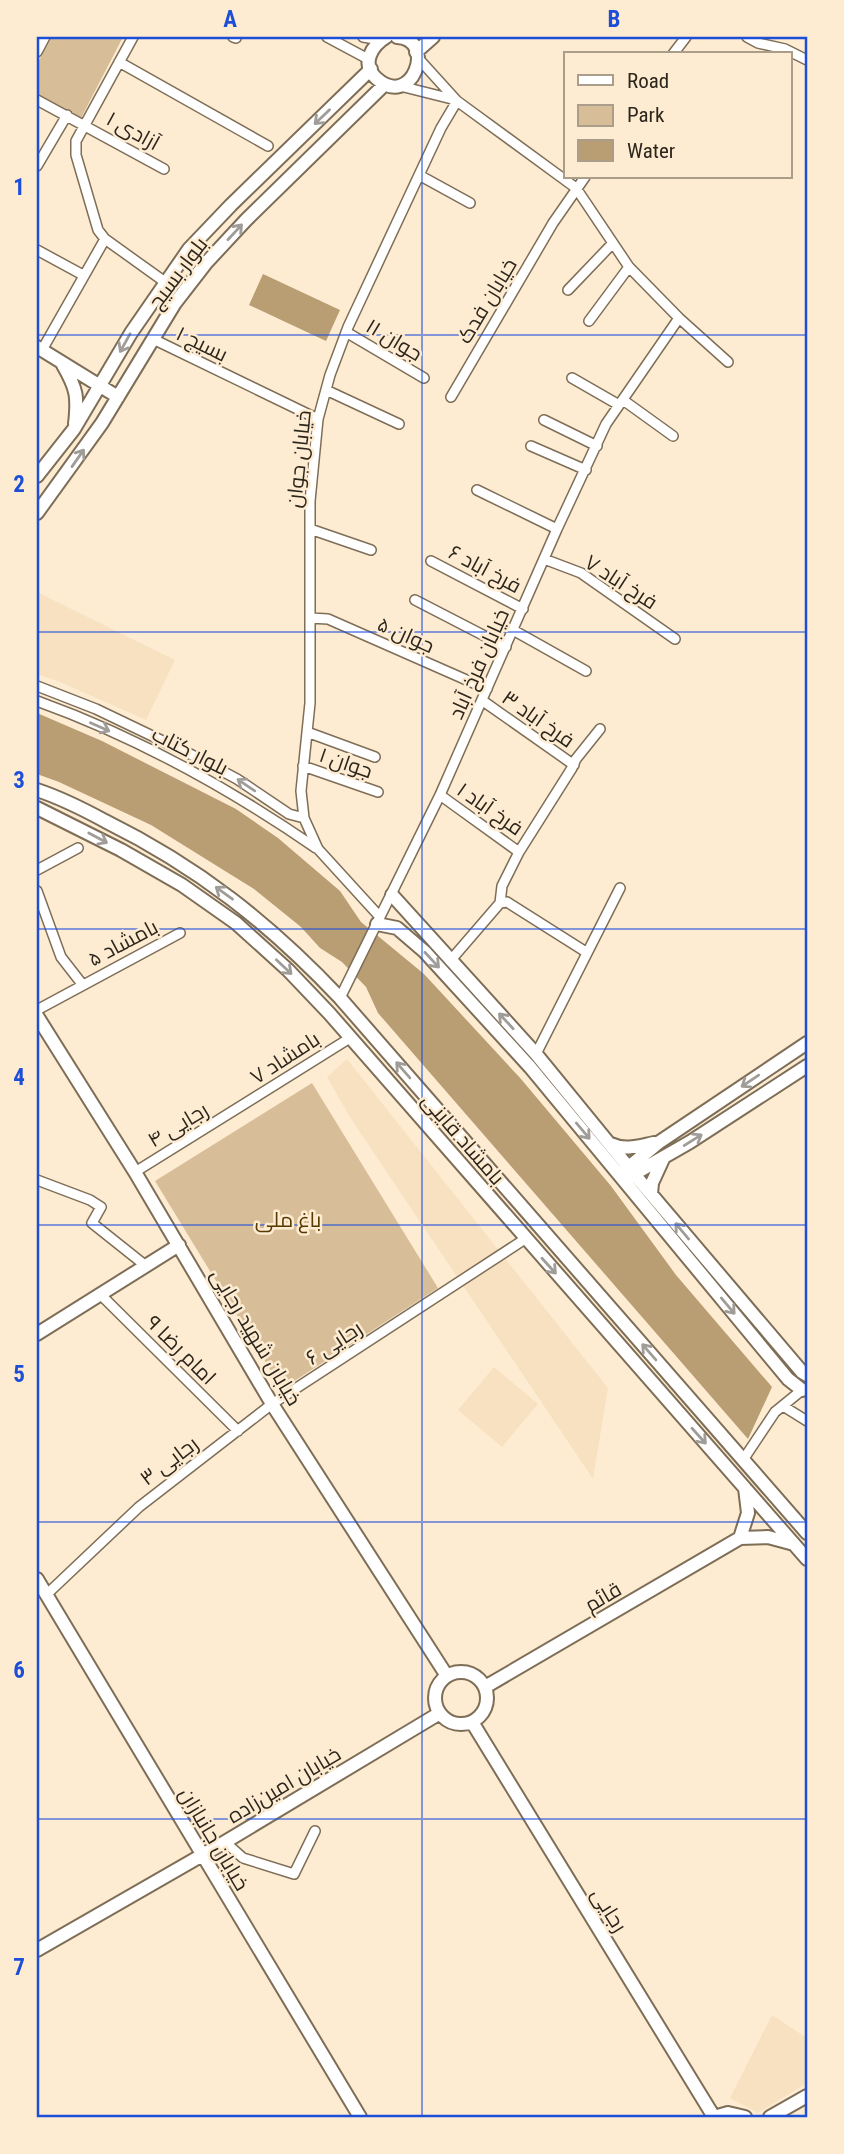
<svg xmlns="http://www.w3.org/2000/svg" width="844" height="2154" font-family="'Roboto Condensed',Cairo,sans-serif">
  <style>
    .built { fill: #f8e1c0 }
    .green { fill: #d7be98 }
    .water { fill: #b99d73 }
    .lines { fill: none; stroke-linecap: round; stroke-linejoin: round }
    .street-casing { stroke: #7e6e57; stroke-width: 12 }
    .secondary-casing { stroke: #7e6e57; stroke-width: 16 }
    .street { stroke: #fff; stroke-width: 9 }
    .secondary { stroke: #fff; stroke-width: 12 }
    .oneway { stroke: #a09d99 }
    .grid { fill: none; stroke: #1d4ed8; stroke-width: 2; stroke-opacity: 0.55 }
    .labels { text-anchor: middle; stroke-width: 5; stroke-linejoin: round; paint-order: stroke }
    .street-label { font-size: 21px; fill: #2d261c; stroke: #feecd2 }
    .park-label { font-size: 21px; fill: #573a02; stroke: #feecd2 }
    .neatline { fill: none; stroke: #1d4ed8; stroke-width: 2.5 }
    .grid-label { font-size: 23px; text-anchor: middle; font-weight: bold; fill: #1d4ed8 }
  </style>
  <rect width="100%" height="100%" fill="#feecd2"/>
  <path class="built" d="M37 592 175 660 146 720 60 682 37 674Z
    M347 1059 608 1388 593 1479 351 1119 327 1077Z
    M494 1367 538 1404 502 1447 458 1410Z
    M772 2015 807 2038V2083L758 2113 730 2098Z"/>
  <path class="green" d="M52 37H123L80 120 37 98V64Z
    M312 1083 438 1288 282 1389 155 1181Z"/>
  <path class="water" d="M263 274 340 310 326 341 249 305Z
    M37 713 102 741 236 809 278 838 340 891 361 922 424 974 521 1079 611 1186 676 1275 772 1387 748 1439 378 1013 366 987 342 962 320 948 301 927 254 889 151 825 59 782 37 774Z"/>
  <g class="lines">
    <g class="street-casing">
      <path id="street" d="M133 37 76 141V155L98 230 105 239 165 282
        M233 37 236 38
        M327 37 368 59
        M363 37 381 40
        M747 37 758 43 785 49 807 60
        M37 52 45 37
        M673 54 686 37
        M418 58 457 101 576 188 629 267 679 318 728 362
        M119 62 268 146
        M400 86 456 100
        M37 100 164 169
        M37 166 67 115
        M419 175 470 203
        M37 250 83 275
        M568 290 612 244
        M589 321 629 267
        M346 332 424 378
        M153 339 318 419
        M42 350 105 239
        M572 378 619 405
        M326 390 399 424
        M451 397 553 223 585 177
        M623 400 673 436
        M544 420 597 446
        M531 446 586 470
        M477 490 557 529
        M310 529 371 550
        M544 559 581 573 675 639
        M431 561 523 609
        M415 600 506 647
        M310 618 328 619 487 689
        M513 630 586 671
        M37 686 96 709 192 755 237 779 289 814 304 818
        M37 701C137 737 229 788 316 848
        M483 701 574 765
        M307 732 375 757
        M303 766 378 792
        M440 795 519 852
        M37 870 78 848
        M37 891 61 957 82 984
        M500 903 507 902 586 952
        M380 917 318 849 304 818 301 791 310 703V501L318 419 330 375 348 327 441 128 457 101
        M450 961 500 903 502 886 519 852 572 768 576 759 600 729
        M340 998 440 795 557 529 606 424 679 318
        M37 1010 180 933
        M536 1054 620 888
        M135 1172 350 1038
        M37 1180 90 1200 101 1207 92 1223 146 1266
        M100 1294 238 1431
        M783 1406 807 1421
        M743 1460 775 1412 802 1390 806 1389
        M46 1595 139 1507 272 1404 525 1239
        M225 1842 243 1858 294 1874 315 1831"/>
    </g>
    <g class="secondary-casing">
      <path id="secondary" d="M386 37C373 45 360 63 376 78 412 111 438 39 397 37
        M416 52 433 37
        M37 347 118 397
        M63 365C77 389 78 397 75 424
        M37 476 74 429 131 333 189 249 231 205 371 69
        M37 513 102 423 175 303 206 263 246 220 384 85
        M37 790C61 798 83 809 105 821 198 867 269 923 340 998L807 1533
        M37 808 121 850 182 885 236 923 288 970 329 1013 807 1559
        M392 895 536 1054 634 1174 802 1372 807 1375
        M377 924 397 928 425 952 530 1067 788 1379 802 1390
        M37 1016 135 1172 272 1404 447 1676
        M611 1144C625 1151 639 1146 654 1143
        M624 1171 658 1143 807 1043
        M629 1177 690 1142 807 1066
        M651 1194 652 1183 663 1159
        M37 1334 179 1245
        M740 1538 748 1513 745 1488
        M37 1579 360 2117
        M435 1698a26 26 0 1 1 52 0a26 26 0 1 1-52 0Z
        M485 1687 740 1538 768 1537 794 1544
        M472 1722 714 2117
        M37 1950 225 1842 440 1713
        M714 2117 728 2113 745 2117
        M770 2117 807 2096"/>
    </g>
    <use href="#street" class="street"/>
    <use href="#secondary" class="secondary"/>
  </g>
  <defs><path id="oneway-shaft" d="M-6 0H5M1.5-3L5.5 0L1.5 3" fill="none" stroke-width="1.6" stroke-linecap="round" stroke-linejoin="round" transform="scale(1.75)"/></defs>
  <g class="oneway">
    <use href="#oneway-shaft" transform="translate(322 117) rotate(136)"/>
    <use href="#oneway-shaft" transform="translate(235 232) rotate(-47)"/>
    <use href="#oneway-shaft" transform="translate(125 343) rotate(119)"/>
    <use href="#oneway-shaft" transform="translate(78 458) rotate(-55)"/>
    <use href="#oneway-shaft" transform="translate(100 727) rotate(24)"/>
    <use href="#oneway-shaft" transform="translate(246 785) rotate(-146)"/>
    <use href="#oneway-shaft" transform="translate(98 838) rotate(28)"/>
    <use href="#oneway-shaft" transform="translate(224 893) rotate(-144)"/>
    <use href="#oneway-shaft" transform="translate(432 960) rotate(47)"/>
    <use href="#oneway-shaft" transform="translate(284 967) rotate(43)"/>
    <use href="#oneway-shaft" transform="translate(506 1021) rotate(-133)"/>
    <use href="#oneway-shaft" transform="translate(403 1070) rotate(-131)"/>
    <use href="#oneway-shaft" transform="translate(750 1081) rotate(146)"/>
    <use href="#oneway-shaft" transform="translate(583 1131) rotate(50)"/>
    <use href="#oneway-shaft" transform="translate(693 1140) rotate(-32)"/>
    <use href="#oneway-shaft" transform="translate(682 1231) rotate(-130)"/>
    <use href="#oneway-shaft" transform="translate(549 1266) rotate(48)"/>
    <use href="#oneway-shaft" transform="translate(728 1306) rotate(50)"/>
    <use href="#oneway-shaft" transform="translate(649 1352) rotate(-131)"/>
    <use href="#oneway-shaft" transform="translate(699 1436) rotate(48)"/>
  </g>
  <path class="grid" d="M422 37V2117M37 335H807M37 632H807M37 929H807M37 1225H807M37 1522H807M37 1819H807"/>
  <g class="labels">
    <g class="street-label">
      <text transform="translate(133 131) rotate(29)" y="7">آزادی ۱</text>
      <text transform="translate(178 273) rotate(-53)" y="7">بلوار بسیج</text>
      <text transform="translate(487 301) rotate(-59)" y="7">خیابان فدک</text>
      <text transform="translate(394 340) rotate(31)" y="7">جوان ۱۱</text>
      <text transform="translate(202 344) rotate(26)" y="7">بسیج ۱</text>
      <text transform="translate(299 459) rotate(-84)" y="7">خیابان جوان</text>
      <text transform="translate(485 569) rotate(28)" y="7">فرخ آباد ۶</text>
      <text transform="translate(621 582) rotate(33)" y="7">فرخ آباد ۷</text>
      <text transform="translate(406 635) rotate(24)" y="7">جوان ۵</text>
      <text transform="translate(479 664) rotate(-66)" y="7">خیابان فرخ آباد</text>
      <text transform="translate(538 719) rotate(35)" y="7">فرخ آباد ۳</text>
      <text transform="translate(190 751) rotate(27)" y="7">بلوار کتاب</text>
      <text transform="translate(346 763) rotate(19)" y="7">جوان ۱</text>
      <text transform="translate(490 809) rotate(35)" y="7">فرخ آباد ۱</text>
      <text transform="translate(123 943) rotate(-28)" y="7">بامشاد ۵</text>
      <text transform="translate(285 1058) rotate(-33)" y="7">بامشاد ۷</text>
      <text transform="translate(178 1125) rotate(-31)" y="7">رجایی ۴</text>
      <text transform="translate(463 1139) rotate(49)" y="7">بامشاد قاینی</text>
      <text transform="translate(256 1337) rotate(59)" y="7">خیابان شهید رجایی</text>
      <text transform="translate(334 1343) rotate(-33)" y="7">رجایی ۶</text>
      <text transform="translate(181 1350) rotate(45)" y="7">امام رضا ۹</text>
      <text transform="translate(169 1461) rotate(-37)" y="7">رجایی ۳</text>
      <text transform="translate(603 1597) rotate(-30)" y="7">قائم</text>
      <text transform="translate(284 1785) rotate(-31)" y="7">خیابان امین‌زاده</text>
      <text transform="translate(214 1839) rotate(59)" y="7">خیابان جانبازان</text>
      <text transform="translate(609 1910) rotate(58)" y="7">رجایی</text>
    </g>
    <g class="park-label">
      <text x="288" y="1227">باغ ملی</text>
    </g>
  </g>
  <rect width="844" height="2154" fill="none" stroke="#feecd2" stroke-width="77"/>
  <rect x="564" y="52" width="228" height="126" fill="#feecd2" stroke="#aa9d89" stroke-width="2"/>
  <rect x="578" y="75" width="35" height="10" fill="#ffffff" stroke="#aa9d89" stroke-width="2"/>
  <text x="627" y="88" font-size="21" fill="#2d261c">Road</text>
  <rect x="578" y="105" width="35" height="21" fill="#d7be98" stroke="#aa9d89" stroke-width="2"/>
  <text x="627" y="122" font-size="21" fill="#2d261c">Park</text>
  <rect x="578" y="140" width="35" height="21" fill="#b99d73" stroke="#aa9d89" stroke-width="2"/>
  <text x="627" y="158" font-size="21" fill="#2d261c">Water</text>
  <rect x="38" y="38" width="768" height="2078" class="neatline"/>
  <g class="grid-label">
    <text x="230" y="27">A</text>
    <text x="614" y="27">B</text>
    <text x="19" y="195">1</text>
    <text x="19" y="492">2</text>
    <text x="19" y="788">3</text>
    <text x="19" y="1085">4</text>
    <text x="19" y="1382">5</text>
    <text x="19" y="1678">6</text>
    <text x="19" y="1975">7</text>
  </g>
</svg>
